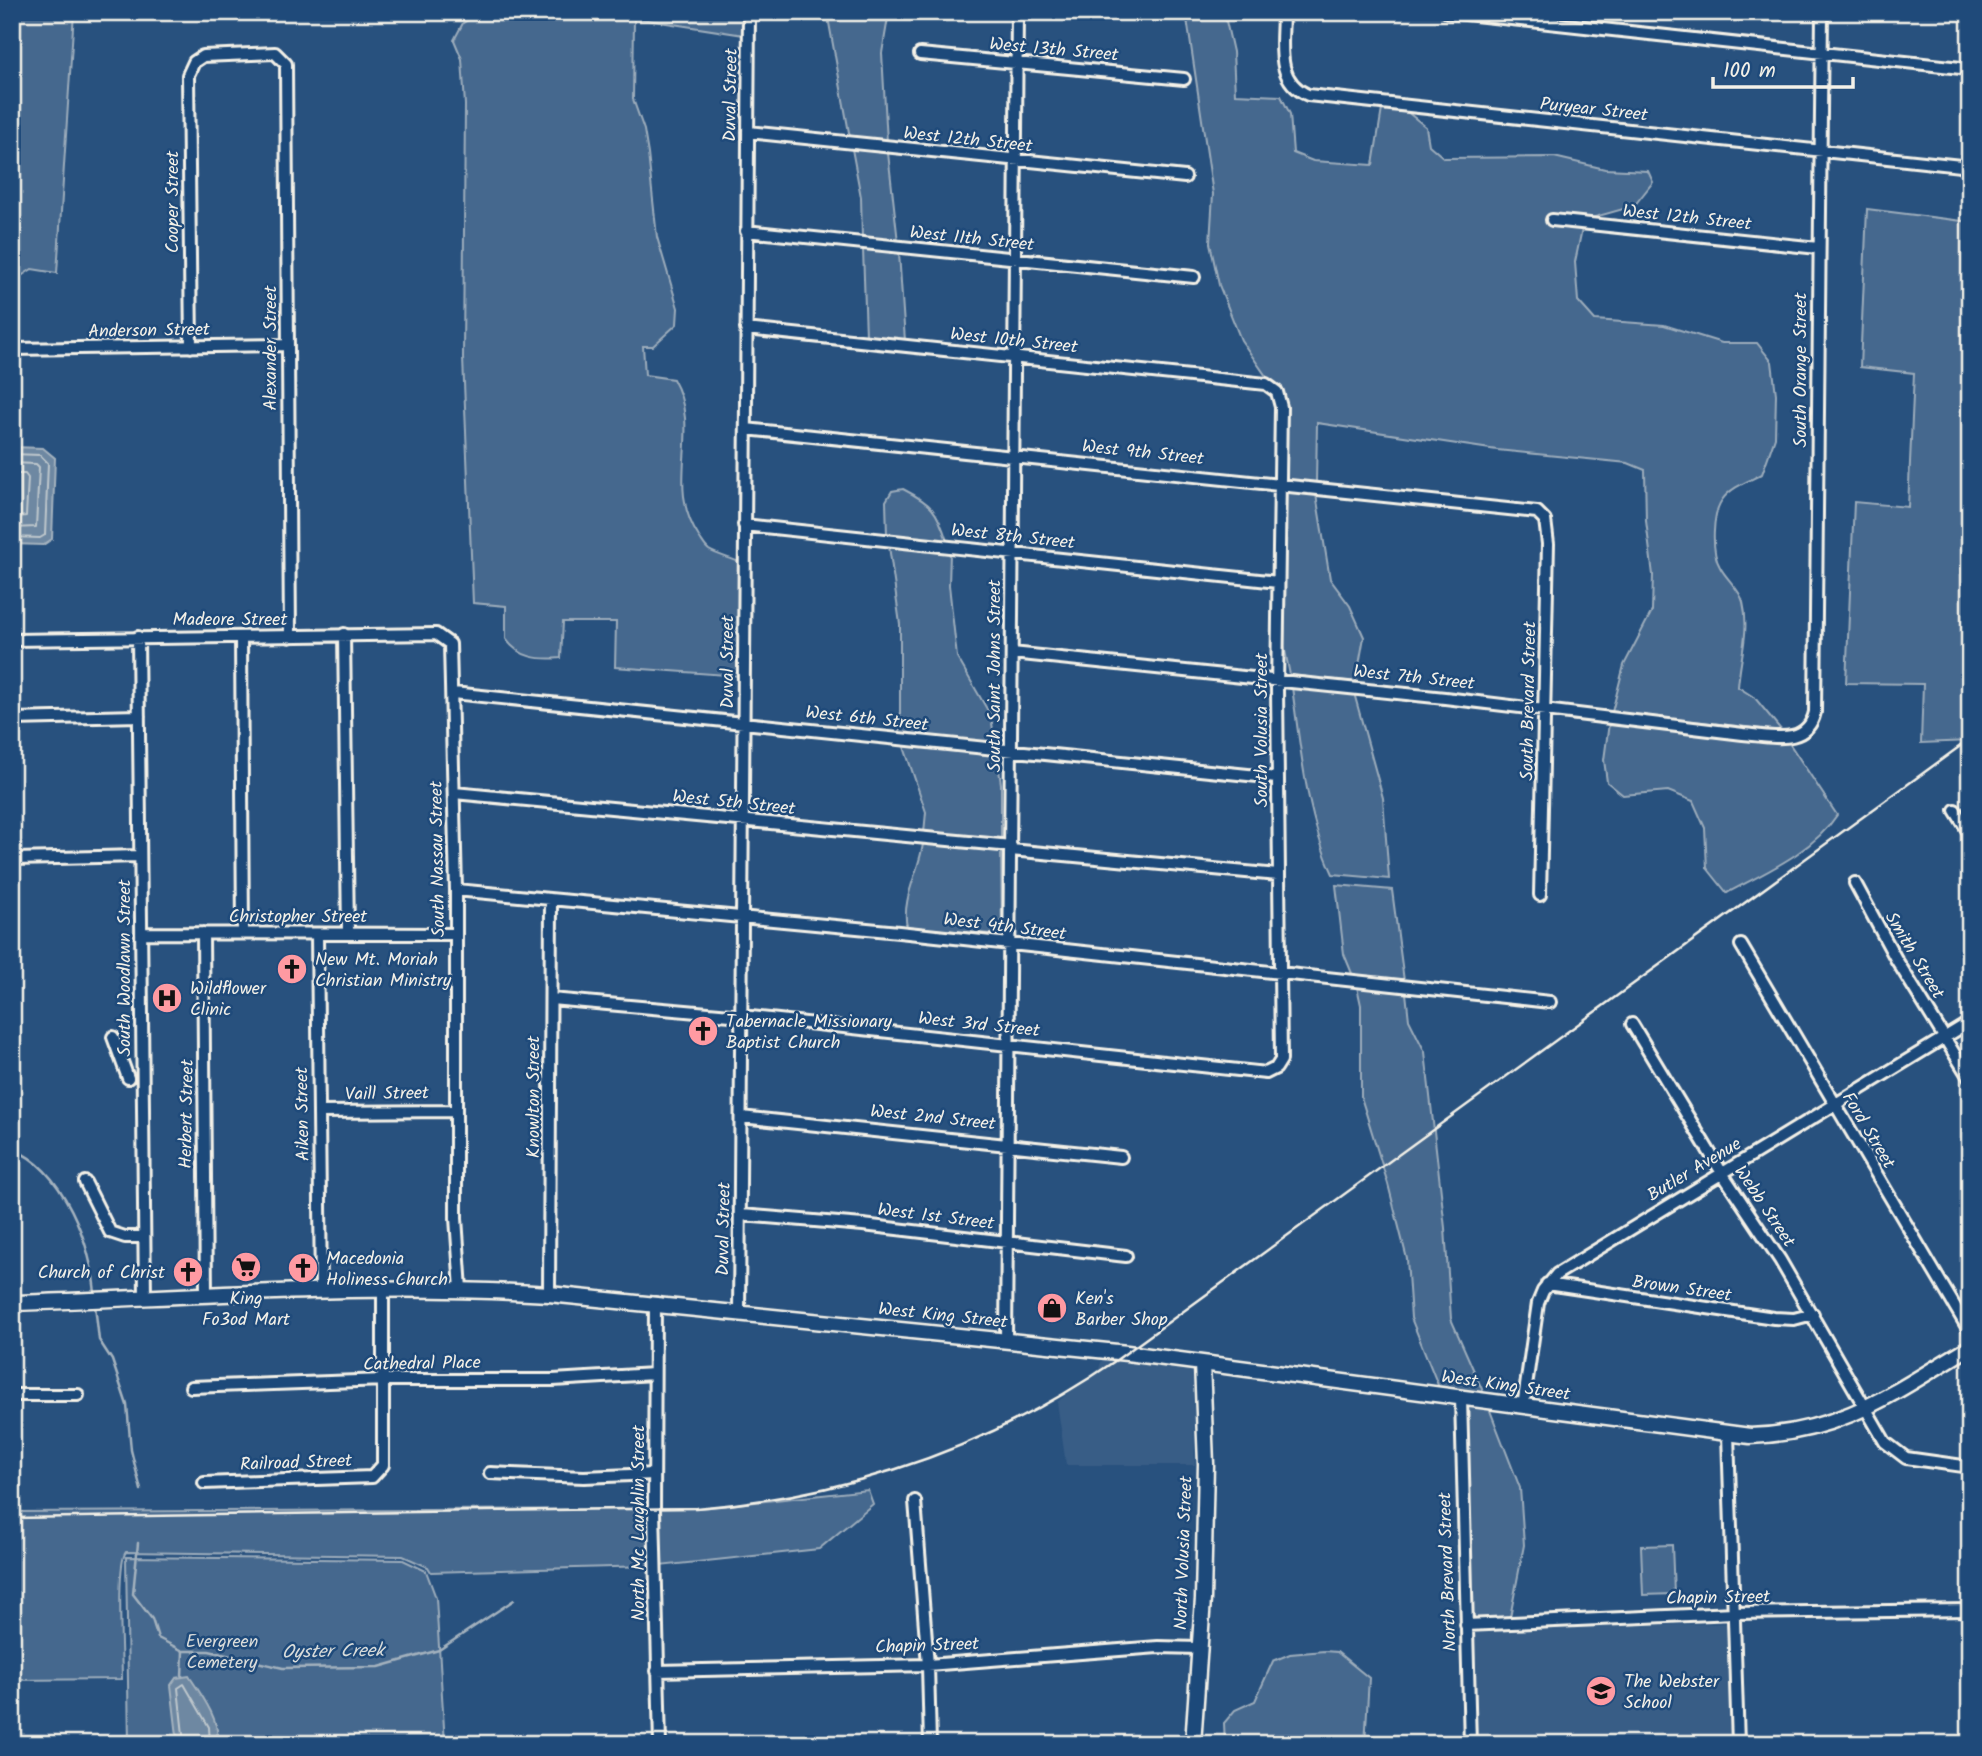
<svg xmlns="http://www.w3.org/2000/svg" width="1982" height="1756" font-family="Kalam,sans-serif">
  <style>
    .built { fill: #375d86 }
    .green { fill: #45688e; stroke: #9cacbb; stroke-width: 2 }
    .water { fill: #6e88a2; stroke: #a4b2be; stroke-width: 2 }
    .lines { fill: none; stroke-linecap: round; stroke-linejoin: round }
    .shore { stroke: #bec7cc; stroke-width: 2 }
    .stream { stroke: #a4b2be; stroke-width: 2.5 }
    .minor-casing { stroke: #f4f1e8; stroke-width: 16 }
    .major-casing { stroke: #f4f1e8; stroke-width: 19 }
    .minor { stroke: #1f4a7a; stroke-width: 10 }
    .major { stroke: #1f4a7a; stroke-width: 14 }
    .rail { stroke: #f4f1e8; stroke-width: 2.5 }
    .labels { text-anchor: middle; stroke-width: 5; stroke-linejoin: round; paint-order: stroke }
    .street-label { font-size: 18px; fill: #f4f1e8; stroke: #1f4a7a }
    .poi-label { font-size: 18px; fill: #f4f1e8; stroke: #1f4a7a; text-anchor: start }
    .park-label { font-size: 18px; fill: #dadcda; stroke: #1f4a7a }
    .water-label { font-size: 19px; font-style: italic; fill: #d9dcda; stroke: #1f4a7a }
  </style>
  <rect width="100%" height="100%" fill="#28517e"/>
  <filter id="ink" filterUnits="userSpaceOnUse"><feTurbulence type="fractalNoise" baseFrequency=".0143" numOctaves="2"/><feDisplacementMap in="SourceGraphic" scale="14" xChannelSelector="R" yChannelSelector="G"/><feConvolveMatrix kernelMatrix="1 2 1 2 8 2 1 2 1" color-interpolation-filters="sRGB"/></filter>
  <g filter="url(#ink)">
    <path class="built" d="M1103 1356 1193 1368 1195 1465H1066L1057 1402 1099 1369Z
      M1727 1623 1731 1744H1475L1472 1639 1478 1630Z"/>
    <path class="green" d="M12 12H74L57 273 32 269 12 282Z
      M475 12H744V35L634 18 633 99 644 130 648 154 657 237 678 308 677 324 653 346H643L645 375 673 379C704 433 663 483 699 537 702 541 705 547 709 550 717 555 730 558 739 562L740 676 615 667 616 622H563L561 658C539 660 519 658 506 639V606L473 603 463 358 465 105 462 59 454 40 463 23 476 15Z
      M827 12H889L882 53 887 142 850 138Z
      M1186 12H1224L1233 52 1235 94 1281 96 1290 114 1293 153 1313 161 1373 165 1382 109 1406 111 1426 127 1429 145 1444 158 1554 157 1605 169 1648 171 1653 182 1634 206 1588 219 1548 215 1547 225 1582 229 1575 262 1578 301 1595 320 1664 325 1722 343H1757L1772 362 1776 394 1775 437 1762 474C1749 481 1731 487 1722 500 1712 514 1711 552 1720 567 1726 579 1740 589 1743 602 1750 631 1740 658 1738 687L1755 698 1782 731 1612 712 1624 665 1652 611 1653 575 1646 521 1645 470 1628 463 1497 450 1317 423 1316 483 1285 480 1287 422 1284 391 1268 379 1241 340 1219 285 1210 243 1213 194Z
      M852 149 888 153 898 242 862 238 861 197Z
      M1867 209 1970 222V741L1921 743 1923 684 1846 683 1854 502 1908 507 1914 373 1860 367Z
      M863 249 899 253 905 341 866 336Z
      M903 489C932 504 937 510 947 541L887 535 886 501 892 491Z
      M1284 491 1316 494 1330 579 1350 606 1364 637 1356 682 1290 675 1283 641Z
      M889 546 950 553 949 585 957 657 991 716 995 743 900 733V624Z
      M1292 687 1354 693 1383 798 1389 879 1333 874C1307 819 1300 746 1292 687Z
      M1609 723 1789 743 1837 815C1813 852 1764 873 1727 893L1707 868 1705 828 1693 801 1668 791 1623 795 1607 782 1604 760Z
      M903 744 997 754 1001 784V840L924 833 926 812Z
      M923 844 1001 851 1002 935 907 927C901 900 919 871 923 844Z
      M1336 885 1392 890 1404 981 1353 976 1344 954Z
      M1357 987 1406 993 1409 1020 1425 1052 1445 1228 1451 1319 1485 1396 1440 1390 1411 1318 1407 1259 1388 1184 1361 1097V1005Z
      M1466 1404 1489 1408 1520 1488 1524 1545 1510 1617 1471 1619Z
      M868 1490 873 1504 819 1549 660 1566 659 1508H699Z
      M649 1509 650 1566 431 1572 428 1567 403 1556 126 1552C116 1563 122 1657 122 1679L12 1680V1512Z
      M1672 1545 1674 1594 1643 1595 1641 1546Z
      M126 1557 403 1560 426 1571 436 1598 445 1744H129Z
      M1324 1651 1337 1652 1369 1678 1365 1744H1225L1224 1723 1235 1710 1255 1701 1273 1661 1290 1654Z"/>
    <path class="water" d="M12 447 43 448 55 458 52 539 43 545 12 544Z
      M189 1676C199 1691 224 1725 216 1744H178L171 1685 176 1678Z"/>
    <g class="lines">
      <path class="shore" d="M12 454 40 455 48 463 45 535 40 538 12 537
        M12 463 36 464 39 467 36 527 12 528
        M12 474H25L28 478 26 516 12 518
        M184 1744 178 1688 184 1684 209 1727 210 1744"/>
      <path class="stream" d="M12 1149C63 1168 92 1245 95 1295
        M95 1305 99 1340 112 1360 127 1405 131 1450 141 1490
        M138 1543 133 1594 152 1619 158 1638 183 1651H209L283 1668 379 1667 439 1650 514 1600
        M182 1677 183 1651"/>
      <g class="minor-casing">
        <path id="minor" d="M1283 12C1283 44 1274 80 1308 95L1970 167
          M1447 12 1970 69
          M920 54 1184 79
          M748 132 1185 177
          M1552 220 1818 248
          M746 231 1194 277
          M191 347 188 75 194 62 203 56 275 53 286 64 290 637
          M12 349 286 345
          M746 429 1537 512 1545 520 1548 544 1540 895
          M744 525 1278 582
          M344 634 348 933
          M138 637 145 1298
          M241 637 243 933
          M12 640 436 634 450 644 456 890V1218L461 1289
          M1012 653 1445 698 1743 734C1771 736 1807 747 1815 712L1822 12
          M453 693 1277 778
          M12 719 139 716
          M454 793 1011 846
          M1955 810 1970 834
          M1011 850 1278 875
          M15 859 140 856
          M1855 883 1896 959 1970 1079
          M456 890 899 932 1550 1002
          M141 933 456 934
          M203 933 206 1295
          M317 935 321 1292
          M1741 945 1970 1332
          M551 999 742 1016 1266 1073 1276 1068 1281 1060 1277 689 1281 407 1277 392 1266 384 746 329
          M1632 1024 1722 1173 1780 1260 1885 1442 1906 1458 1970 1467
          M113 1037 128 1078
          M319 1112 456 1111
          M741 1117 1121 1157
          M85 1182 110 1232 125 1237H144
          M741 1215 863 1225 1126 1256
          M1547 1284 1774 1318 1794 1319 1813 1314
          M549 1294 551 900
          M655 1303 654 1510 660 1744
          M739 1313 749 12
          M1006 1341 1017 12
          M191 1387 385 1380H553L654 1374
          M12 1395H78
          M1461 1398 1470 1744
          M1523 1407 1538 1303 1543 1291 1557 1274 1970 1022
          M1728 1434 1738 1744
          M490 1473 584 1477 654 1474
          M204 1483 372 1477 383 1465V1290
          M915 1501 928 1665 930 1744
          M1466 1625 1734 1613 1970 1610
          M657 1671 928 1665 1158 1647 1199 1648"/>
      </g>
      <g class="major-casing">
        <path id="major" d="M12 1303C191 1297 371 1282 549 1294L1127 1353 1750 1436C1842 1433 1894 1392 1970 1347
          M1193 1744 1203 1599 1206 1464 1202 1363"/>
      </g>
      <use href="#minor" class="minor"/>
      <use href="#major" class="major"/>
      <path class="rail" d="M12 1518 696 1508C848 1496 989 1448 1115 1361L1970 739"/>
    </g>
  </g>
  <defs>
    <g id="church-disc" transform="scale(1.575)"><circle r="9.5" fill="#ff9aa2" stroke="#1f4a7a"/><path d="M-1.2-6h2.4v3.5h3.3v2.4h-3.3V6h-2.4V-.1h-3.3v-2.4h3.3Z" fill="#111"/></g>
    <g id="hospital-disc" transform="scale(1.575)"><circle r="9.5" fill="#ff9aa2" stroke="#1f4a7a"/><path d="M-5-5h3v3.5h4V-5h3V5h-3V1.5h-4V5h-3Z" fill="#111"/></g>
    <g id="supermarket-disc" transform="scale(1.575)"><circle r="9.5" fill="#ff9aa2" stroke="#1f4a7a"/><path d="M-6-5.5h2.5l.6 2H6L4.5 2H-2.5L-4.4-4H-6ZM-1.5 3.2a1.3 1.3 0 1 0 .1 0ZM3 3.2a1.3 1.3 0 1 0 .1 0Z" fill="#111"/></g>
    <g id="shop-disc" transform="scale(1.575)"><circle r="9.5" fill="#ff9aa2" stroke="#1f4a7a"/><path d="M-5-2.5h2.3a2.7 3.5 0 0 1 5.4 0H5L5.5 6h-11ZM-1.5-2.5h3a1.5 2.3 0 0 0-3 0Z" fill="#111"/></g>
    <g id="school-disc" transform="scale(1.575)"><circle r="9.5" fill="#ff9aa2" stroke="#1f4a7a"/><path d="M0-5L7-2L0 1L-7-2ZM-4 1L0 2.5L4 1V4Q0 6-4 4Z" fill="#111"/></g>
  </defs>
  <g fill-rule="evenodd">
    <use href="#church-disc" x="292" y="969"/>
    <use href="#hospital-disc" x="167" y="998"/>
    <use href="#church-disc" x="703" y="1031"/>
    <use href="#supermarket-disc" x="246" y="1267"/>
    <use href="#church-disc" x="303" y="1268"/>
    <use href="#church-disc" x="188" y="1272"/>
    <use href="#shop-disc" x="1052" y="1308"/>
    <use href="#school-disc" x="1601" y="1691"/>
  </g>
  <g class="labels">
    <g class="street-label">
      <text transform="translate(1054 49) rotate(5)" y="6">West 13th Street</text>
      <text transform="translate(730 95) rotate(-89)" y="6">Duval Street</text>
      <text transform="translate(1594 109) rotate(6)" y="6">Puryear Street</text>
      <text transform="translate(968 139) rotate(6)" y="6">West 12th Street</text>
      <text transform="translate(172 202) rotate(-90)" y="6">Cooper Street</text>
      <text transform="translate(1687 217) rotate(6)" y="6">West 12th Street</text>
      <text transform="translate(972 238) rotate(6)" y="6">West 11th Street</text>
      <text transform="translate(149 330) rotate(-1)" y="6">Anderson Street</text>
      <text transform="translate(1014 340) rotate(6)" y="6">West 10th Street</text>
      <text transform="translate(270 348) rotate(-90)" y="6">Alexander Street</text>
      <text transform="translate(1800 370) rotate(-90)" y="6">South Orange Street</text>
      <text transform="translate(1143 452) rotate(6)" y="6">West 9th Street</text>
      <text transform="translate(1013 536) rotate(6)" y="6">West 8th Street</text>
      <text x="230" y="625">Madeore Street</text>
      <text transform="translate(727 662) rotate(-90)" y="6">Duval Street</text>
      <text transform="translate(994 676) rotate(-90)" y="6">South Saint Johns Street</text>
      <text transform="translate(1414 677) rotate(6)" y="6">West 7th Street</text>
      <text transform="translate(1528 701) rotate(-89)" y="6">South Brevard Street</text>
      <text transform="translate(867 718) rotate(6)" y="6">West 6th Street</text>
      <text transform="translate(1261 730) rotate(-90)" y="6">South Volusia Street</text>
      <text transform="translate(734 802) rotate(6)" y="6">West 5th Street</text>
      <text transform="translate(437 859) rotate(-91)" y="6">South Nassau Street</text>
      <text x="298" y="922">Christopher Street</text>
      <text transform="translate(1005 926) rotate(7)" y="6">West 4th Street</text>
      <text transform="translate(1915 955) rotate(59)" y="6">Smith Street</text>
      <text transform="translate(124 968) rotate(-90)" y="6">South Woodlawn Street</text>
      <text transform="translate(979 1024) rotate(6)" y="6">West 3rd Street</text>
      <text transform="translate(387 1093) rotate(-1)" y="6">Vaill Street</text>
      <text transform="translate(533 1097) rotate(-90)" y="6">Knowlton Street</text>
      <text transform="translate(186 1114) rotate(-89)" y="6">Herbert Street</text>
      <text transform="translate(302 1114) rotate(-91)" y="6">Aiken Street</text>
      <text transform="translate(933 1117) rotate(6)" y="6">West 2nd Street</text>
      <text transform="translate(1869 1130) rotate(59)" y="6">Ford Street</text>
      <text transform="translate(1694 1169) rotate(-31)" y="6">Butler Avenue</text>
      <text transform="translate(1765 1206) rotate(56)" y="6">Webb Street</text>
      <text transform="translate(936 1216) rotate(7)" y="6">West 1st Street</text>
      <text transform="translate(723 1229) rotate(-89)" y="6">Duval Street</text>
      <text transform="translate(1682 1288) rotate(8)" y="6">Brown Street</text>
      <text transform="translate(943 1315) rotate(6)" y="6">West King Street</text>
      <text transform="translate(422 1363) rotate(-1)" y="6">Cathedral Place</text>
      <text transform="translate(1506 1385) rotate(8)" y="6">West King Street</text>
      <text transform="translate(296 1462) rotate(-2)" y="6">Railroad Street</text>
      <text transform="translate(638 1523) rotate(-90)" y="6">North Mc Laughlin Street</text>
      <text transform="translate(1183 1553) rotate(-88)" y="6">North Volusia Street</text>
      <text transform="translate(1447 1572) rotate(-92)" y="6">North Brevard Street</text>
      <text transform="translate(1718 1597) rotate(-1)" y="6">Chapin Street</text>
      <text transform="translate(927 1645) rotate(-2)" y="6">Chapin Street</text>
    </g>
    <g class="poi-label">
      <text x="315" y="965">New Mt. Moriah<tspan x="315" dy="21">Christian Ministry</tspan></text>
      <text x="190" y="994">Wildflower<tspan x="190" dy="21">Clinic</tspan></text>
      <text x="726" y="1027">Tabernacle Missionary<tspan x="726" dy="21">Baptist Church</tspan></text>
      <text x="326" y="1264">Macedonia<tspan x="326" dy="21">Holiness Church</tspan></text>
      <text x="165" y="1278" text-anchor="end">Church of Christ</text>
      <text x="246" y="1304" text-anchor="middle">King<tspan x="246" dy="21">Fo3od Mart</tspan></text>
      <text x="1075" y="1304">Ken's<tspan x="1075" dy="21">Barber Shop</tspan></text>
      <text x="1624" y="1687">The Webster<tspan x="1624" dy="21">School</tspan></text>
    </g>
    <g class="park-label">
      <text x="222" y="1647">Evergreen<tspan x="222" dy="21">Cemetery</tspan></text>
    </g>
    <g class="water-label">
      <text transform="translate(333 1650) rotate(-1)" y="7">Oyster Creek</text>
    </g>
  </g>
  <rect width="1982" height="1756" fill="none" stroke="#1f4a7a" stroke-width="42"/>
  <rect x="21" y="21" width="1940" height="1714" fill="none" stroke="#f4f1e8" stroke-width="2.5" filter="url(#ink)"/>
  <path d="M1713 77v10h140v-10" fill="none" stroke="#f4f1e8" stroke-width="3.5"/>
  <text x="1723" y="77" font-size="21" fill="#f4f1e8" stroke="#1f4a7a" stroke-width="5" paint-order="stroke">100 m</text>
</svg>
